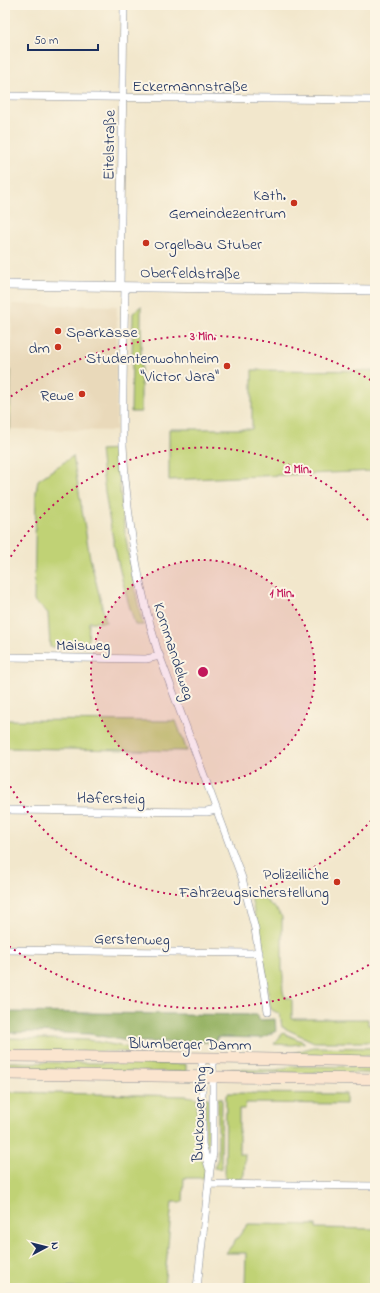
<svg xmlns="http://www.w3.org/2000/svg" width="380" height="1293" font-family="'Indie Flower',sans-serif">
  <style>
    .built { fill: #e9d9ba }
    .green { fill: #c0d275; stroke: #6e806a }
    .forest { fill: #98b466; stroke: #5a7262 }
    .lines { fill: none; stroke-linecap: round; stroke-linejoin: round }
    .minor-casing { stroke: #868b95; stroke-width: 8 }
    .tertiary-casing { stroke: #868b95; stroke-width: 10 }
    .secondary-casing { stroke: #868b95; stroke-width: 12 }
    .minor { stroke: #fff; stroke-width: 7 }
    .tertiary { stroke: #fff; stroke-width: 9 }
    .secondary { stroke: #fbe5cf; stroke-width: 11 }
    .ring { fill: none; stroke: #c2185b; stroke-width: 2; stroke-dasharray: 2 4 }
    .poi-dot { fill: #c8321e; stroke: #fcf5e5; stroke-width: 1.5 }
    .labels { text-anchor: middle; stroke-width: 4; stroke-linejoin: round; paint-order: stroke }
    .street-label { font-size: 16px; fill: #1b2f5e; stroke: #fcf5e5 }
    .poi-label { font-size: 16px; fill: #1b2f5e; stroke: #fcf5e5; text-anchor: end }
    .centre { fill: #c2185b; stroke: #fcf5e5; stroke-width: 2 }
    .ring-label { font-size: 12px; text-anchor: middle; font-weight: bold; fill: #c2185b; stroke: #fcf5e5; stroke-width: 4; stroke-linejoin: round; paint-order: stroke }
  </style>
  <rect width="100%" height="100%" fill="#fcf5e5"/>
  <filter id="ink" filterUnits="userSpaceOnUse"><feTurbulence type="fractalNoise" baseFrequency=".025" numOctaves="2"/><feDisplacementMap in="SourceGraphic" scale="8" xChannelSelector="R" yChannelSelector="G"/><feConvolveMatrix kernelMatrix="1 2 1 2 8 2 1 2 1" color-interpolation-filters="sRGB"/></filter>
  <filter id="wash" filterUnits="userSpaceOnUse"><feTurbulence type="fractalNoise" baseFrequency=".012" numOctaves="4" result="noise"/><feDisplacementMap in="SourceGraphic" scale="16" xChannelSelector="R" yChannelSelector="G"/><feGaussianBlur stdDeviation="0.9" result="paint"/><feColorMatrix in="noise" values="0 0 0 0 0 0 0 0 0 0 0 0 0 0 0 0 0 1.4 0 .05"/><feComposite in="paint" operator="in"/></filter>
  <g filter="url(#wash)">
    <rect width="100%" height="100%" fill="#f2e7cc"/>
    <path class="built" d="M12 304 117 306 116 431 10 429Z"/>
    <path class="green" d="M141 306V412H131L133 313Z
      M5 370H11L10 429 5 437V442Z
      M252 370 375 371V471L169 480V429H252Z
      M117 449C120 509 129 567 143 625H135C117 568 106 510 100 450Z
      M73 456 90 558 106 622H89L88 647H50L48 613 34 601 36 492 38 480Z
      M5 720 176 721 187 751 5 748Z
      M258 894 277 910 282 917V970C285 980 280 988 285 997L292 999V1019H368V1025H375V1042H314L282 1027 280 1014 272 1010 270 1006 263 955 251 897Z
      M283 1033 304 1042V1043L292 1045 274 1044Z
      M5 1038 88 1040 131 1048V1052L5 1051Z
      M313 1047 375 1048V1056L240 1054H291Z
      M5 1062 186 1064V1072L5 1070Z
      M291 1066 375 1067V1073L228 1072V1069L277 1070Z
      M5 1092 187 1096 197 1098 198 1150 205 1168 204 1178H184L183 1202H172L164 1288H5Z
      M228 1093 346 1094V1104L246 1103 245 1109H239V1154H245L244 1174 242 1179H225L226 1095Z
      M205 1098H209V1144L207 1146 205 1144Z
      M218 1098H222L221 1169 214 1168 218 1158Z
      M248 1224 316 1225V1228L375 1229V1278H370V1288H245L246 1253H226Z"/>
    <path class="forest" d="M5 1012 258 1015 259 1020 275 1019 276 1031 262 1038 218 1037 215 1042H132L90 1034 32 1032 10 1033 5 1032Z"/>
  </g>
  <g filter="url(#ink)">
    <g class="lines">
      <g class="minor-casing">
        <path id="minor" d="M5 96 375 100
          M120 286 124 5
          M125 287C124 339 122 392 123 445 126 513 137 583 157 649L242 878 255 929 268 1011
          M5 657 146 659 160 656
          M5 810 207 812 216 810
          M5 950 251 953 259 952
          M202 1058V1144L209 1168
          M209 1184 375 1186
          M197 1288 210 1170 213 1153V1058"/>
      </g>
      <g class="tertiary-casing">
        <path id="tertiary" d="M5 285 375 290"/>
      </g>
      <g class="secondary-casing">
        <path id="secondary" d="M5 1056 217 1058 375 1061
          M5 1074 375 1079"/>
      </g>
      <use href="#minor" class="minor"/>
      <use href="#tertiary" class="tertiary"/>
      <use href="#secondary" class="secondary"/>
    </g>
  </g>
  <circle cx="203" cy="672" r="112" fill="#c2185b" fill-opacity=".12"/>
  <g class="ring">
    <circle cx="203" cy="672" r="112"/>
    <path d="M375 816A224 224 0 0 1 5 777M5 567A224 224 0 0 1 375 528"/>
    <path d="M374 962A336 336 0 0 1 6 944M6 400A336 336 0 0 1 374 382"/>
  </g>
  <g class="poi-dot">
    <circle cx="294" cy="203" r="4"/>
    <circle cx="146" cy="243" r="4"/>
    <circle cx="58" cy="331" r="4"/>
    <circle cx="58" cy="347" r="4"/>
    <circle cx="227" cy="366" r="4"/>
    <circle cx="82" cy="394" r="4"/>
    <circle cx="337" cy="882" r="4"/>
  </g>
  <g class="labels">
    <g class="street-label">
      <text x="190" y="91">Eckermannstraße</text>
      <text transform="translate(108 145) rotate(-89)" y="6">Eitelstraße</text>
      <text transform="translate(190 272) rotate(1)" y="6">Oberfeldstraße</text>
      <text x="83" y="650">Maisweg</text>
      <text transform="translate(175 651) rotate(72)" y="6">Kornmandelweg</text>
      <text transform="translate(111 797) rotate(1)" y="6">Hafersteig</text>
      <text transform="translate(132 938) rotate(1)" y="6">Gerstenweg</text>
      <text transform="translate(190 1043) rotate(1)" y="6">Blumberger Damm</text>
      <text transform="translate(198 1114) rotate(-88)" y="6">Buckower Ring</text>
    </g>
    <g class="poi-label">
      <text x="286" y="200">Kath.<tspan x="286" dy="18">Gemeindezentrum</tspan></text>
      <text x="154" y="249" text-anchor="start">Orgelbau Stuber</text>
      <text x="66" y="337" text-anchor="start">Sparkasse</text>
      <text x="50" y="353">dm</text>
      <text x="219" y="363">Studentenwohnheim<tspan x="219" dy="18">"Victor Jara"</tspan></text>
      <text x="74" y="400">Rewe</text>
      <text x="329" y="879">Polizeiliche<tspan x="329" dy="18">Fahrzeugsicherstellung</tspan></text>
    </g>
  </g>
  <circle cx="203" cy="672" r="6" class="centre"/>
  <g class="ring-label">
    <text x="203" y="340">3 Min.</text>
    <text x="298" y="473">2 Min.</text>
    <text x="282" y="597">1 Min.</text>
  </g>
  <rect width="380" height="1293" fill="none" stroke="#fcf5e5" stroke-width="20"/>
  <g transform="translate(46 1247) rotate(83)" stroke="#fcf5e5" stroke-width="3" paint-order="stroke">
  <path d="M0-3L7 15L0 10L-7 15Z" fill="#1b2f5e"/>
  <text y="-6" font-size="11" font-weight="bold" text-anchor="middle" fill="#1b2f5e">N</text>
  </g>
  <path d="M28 44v6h70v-6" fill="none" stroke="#1b2f5e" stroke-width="2"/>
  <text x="34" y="44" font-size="12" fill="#1b2f5e" stroke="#fcf5e5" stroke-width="3" paint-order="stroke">50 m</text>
</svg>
